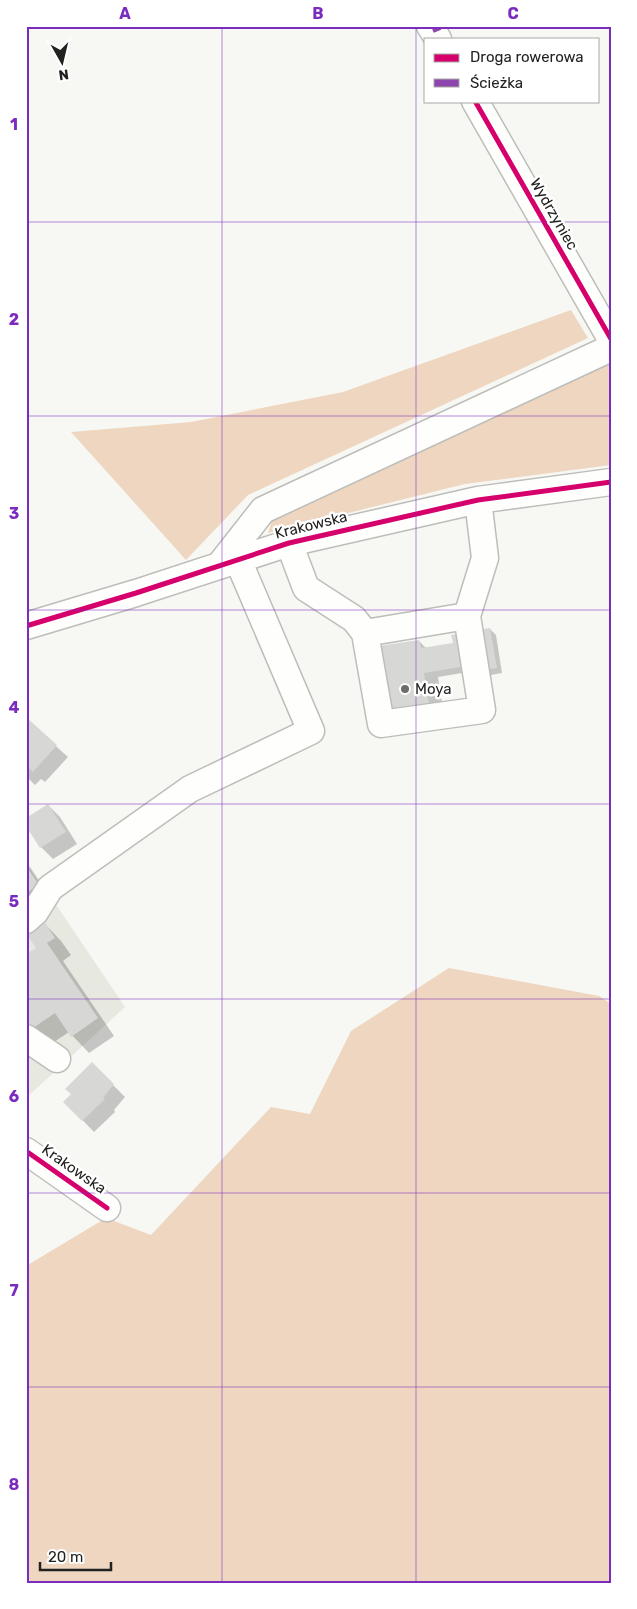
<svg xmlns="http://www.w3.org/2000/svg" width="637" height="1609" font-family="Rubik,sans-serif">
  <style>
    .built { fill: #e7e8e0 }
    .forest { fill: #eed6c0 }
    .shadow { fill: #0003 }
    .building { fill: #d7d8d5 }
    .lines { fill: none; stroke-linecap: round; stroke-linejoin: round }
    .minor-casing { stroke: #bdbdba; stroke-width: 29 }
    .minor { stroke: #fefefd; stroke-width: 26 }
    .quiet { stroke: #8e44ad; stroke-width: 4; stroke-dasharray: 8 4; stroke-linecap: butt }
    .cycleway-casing { stroke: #fff; stroke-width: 8 }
    .cycleway { stroke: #d6006c; stroke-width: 5 }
    .grid { fill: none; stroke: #7b2cbf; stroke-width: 1; stroke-opacity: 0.55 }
    .poi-dot { fill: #6d6d6a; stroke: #fff; stroke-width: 2 }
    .labels { text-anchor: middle; stroke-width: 5; stroke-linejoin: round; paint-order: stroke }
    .street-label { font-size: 15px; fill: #222220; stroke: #fff }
    .poi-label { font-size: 15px; fill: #222220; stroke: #fff; text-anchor: start }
    .neatline { fill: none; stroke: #7b2cbf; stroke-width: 2 }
    .grid-label { font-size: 16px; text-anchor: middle; font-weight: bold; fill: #7b2cbf }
  </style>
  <rect width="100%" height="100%" fill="#f7f8f4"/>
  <path class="built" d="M26 860 125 1007 26 1098Z"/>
  <path class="forest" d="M571 310 588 338 248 495 186 560 71 432 191 422 343 392Z
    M611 361V465L465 484 268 533 273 518Z
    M449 968 599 996 611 1004V1583H26V1266L106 1218 151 1235 271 1107 310 1114 351 1031Z"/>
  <path class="shadow" d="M490 629 496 635 502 673 468 679 462 673 438 677 445 721 405 727 419 641 426 648 454 644Z
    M26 719 68 757 45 782 41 779 35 785 26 776Z
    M48 805 60 817 77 844 53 859 41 847 26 824Z
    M26 862 49 896 26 905Z
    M45 924 61 941 71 955 63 961 114 1036 89 1053 69 1032 51 1044 31 1022 26 1026V956L38 948Z
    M92 1064 125 1097 114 1110 115 1112 94 1132 65 1102 73 1094Z"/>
  <path class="building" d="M490 628 497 668 462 674 460 667 424 673 429 705 388 711 378 646 419 640 421 648 453 643 451 635Z
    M26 717 57 745 33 772 29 768 26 771Z
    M48 804 66 832 40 848 26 826V818Z
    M26 866 39 885 26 893Z
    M45 923 55 938 47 943 98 1018 71 1037 55 1013 33 1028 26 1018V954L36 948 27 935Z
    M92 1062 114 1084 103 1098 105 1099 82 1121 63 1102 71 1094 65 1089Z"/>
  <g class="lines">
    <g class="minor-casing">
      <path id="minor" d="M430 26 438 39
        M475 101 611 339
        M289 543 306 588 354 619 365 633 381 724 482 710 467 616 365 633
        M219 566 263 510 611 348
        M467 616 485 558 478 500
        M26 626 136 593 289 543 478 500 611 482
        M26 920 35 912 50 888 190 789 311 731 238 560
        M26 1038 57 1059
        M26 1151 107 1208"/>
    </g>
    <use href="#minor" class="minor"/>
    <path class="quiet" d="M433 31 445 26"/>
    <g class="cycleway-casing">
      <path id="cycleway" d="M475 101 611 339
        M26 626 136 593 289 543 478 500 611 482
        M26 1151 107 1208"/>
    </g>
    <use href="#cycleway" class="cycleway"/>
  </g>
  <path class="grid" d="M222 26V1583M416 26V1583M26 222H611M26 416H611M26 610H611M26 804H611M26 999H611M26 1193H611M26 1387H611"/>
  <circle class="poi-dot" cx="405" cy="689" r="5"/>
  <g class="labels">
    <g class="street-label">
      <text transform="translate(554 214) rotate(60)" y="5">Wydrzyniec</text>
      <text transform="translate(311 525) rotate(-14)" y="5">Krakowska</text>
      <text transform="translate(74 1169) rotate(35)" y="5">Krakowska</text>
    </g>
    <g class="poi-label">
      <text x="415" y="694">Moya</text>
    </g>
  </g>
  <rect width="637" height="1609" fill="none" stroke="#ffffff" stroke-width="55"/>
  <rect x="424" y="38" width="175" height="65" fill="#ffffff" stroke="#a7a7a6"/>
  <rect x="434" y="54" width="25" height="8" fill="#d6006c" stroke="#a7a7a6"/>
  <text x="470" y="62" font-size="15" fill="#222220">Droga rowerowa</text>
  <rect x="434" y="79" width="25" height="8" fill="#8e44ad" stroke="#a7a7a6"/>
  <text x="470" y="88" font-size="15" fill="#222220">Ścieżka</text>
  <g transform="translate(62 62) rotate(172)" stroke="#ffffff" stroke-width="4" paint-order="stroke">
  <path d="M0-4L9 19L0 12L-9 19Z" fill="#222220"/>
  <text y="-8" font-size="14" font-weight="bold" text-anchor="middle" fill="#222220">N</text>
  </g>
  <path d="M40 1562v8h71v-8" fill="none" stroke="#222220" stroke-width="2.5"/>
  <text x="48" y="1562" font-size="15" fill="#222220" stroke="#ffffff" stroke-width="4" paint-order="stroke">20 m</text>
  <rect x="28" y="28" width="582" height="1554" class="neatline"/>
  <g class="grid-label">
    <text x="125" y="19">A</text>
    <text x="318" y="19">B</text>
    <text x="513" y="19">C</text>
    <text x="14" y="130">1</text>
    <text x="14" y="325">2</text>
    <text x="14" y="519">3</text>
    <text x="14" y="713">4</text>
    <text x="14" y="907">5</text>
    <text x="14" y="1102">6</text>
    <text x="14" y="1296">7</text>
    <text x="14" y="1490">8</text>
  </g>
</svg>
